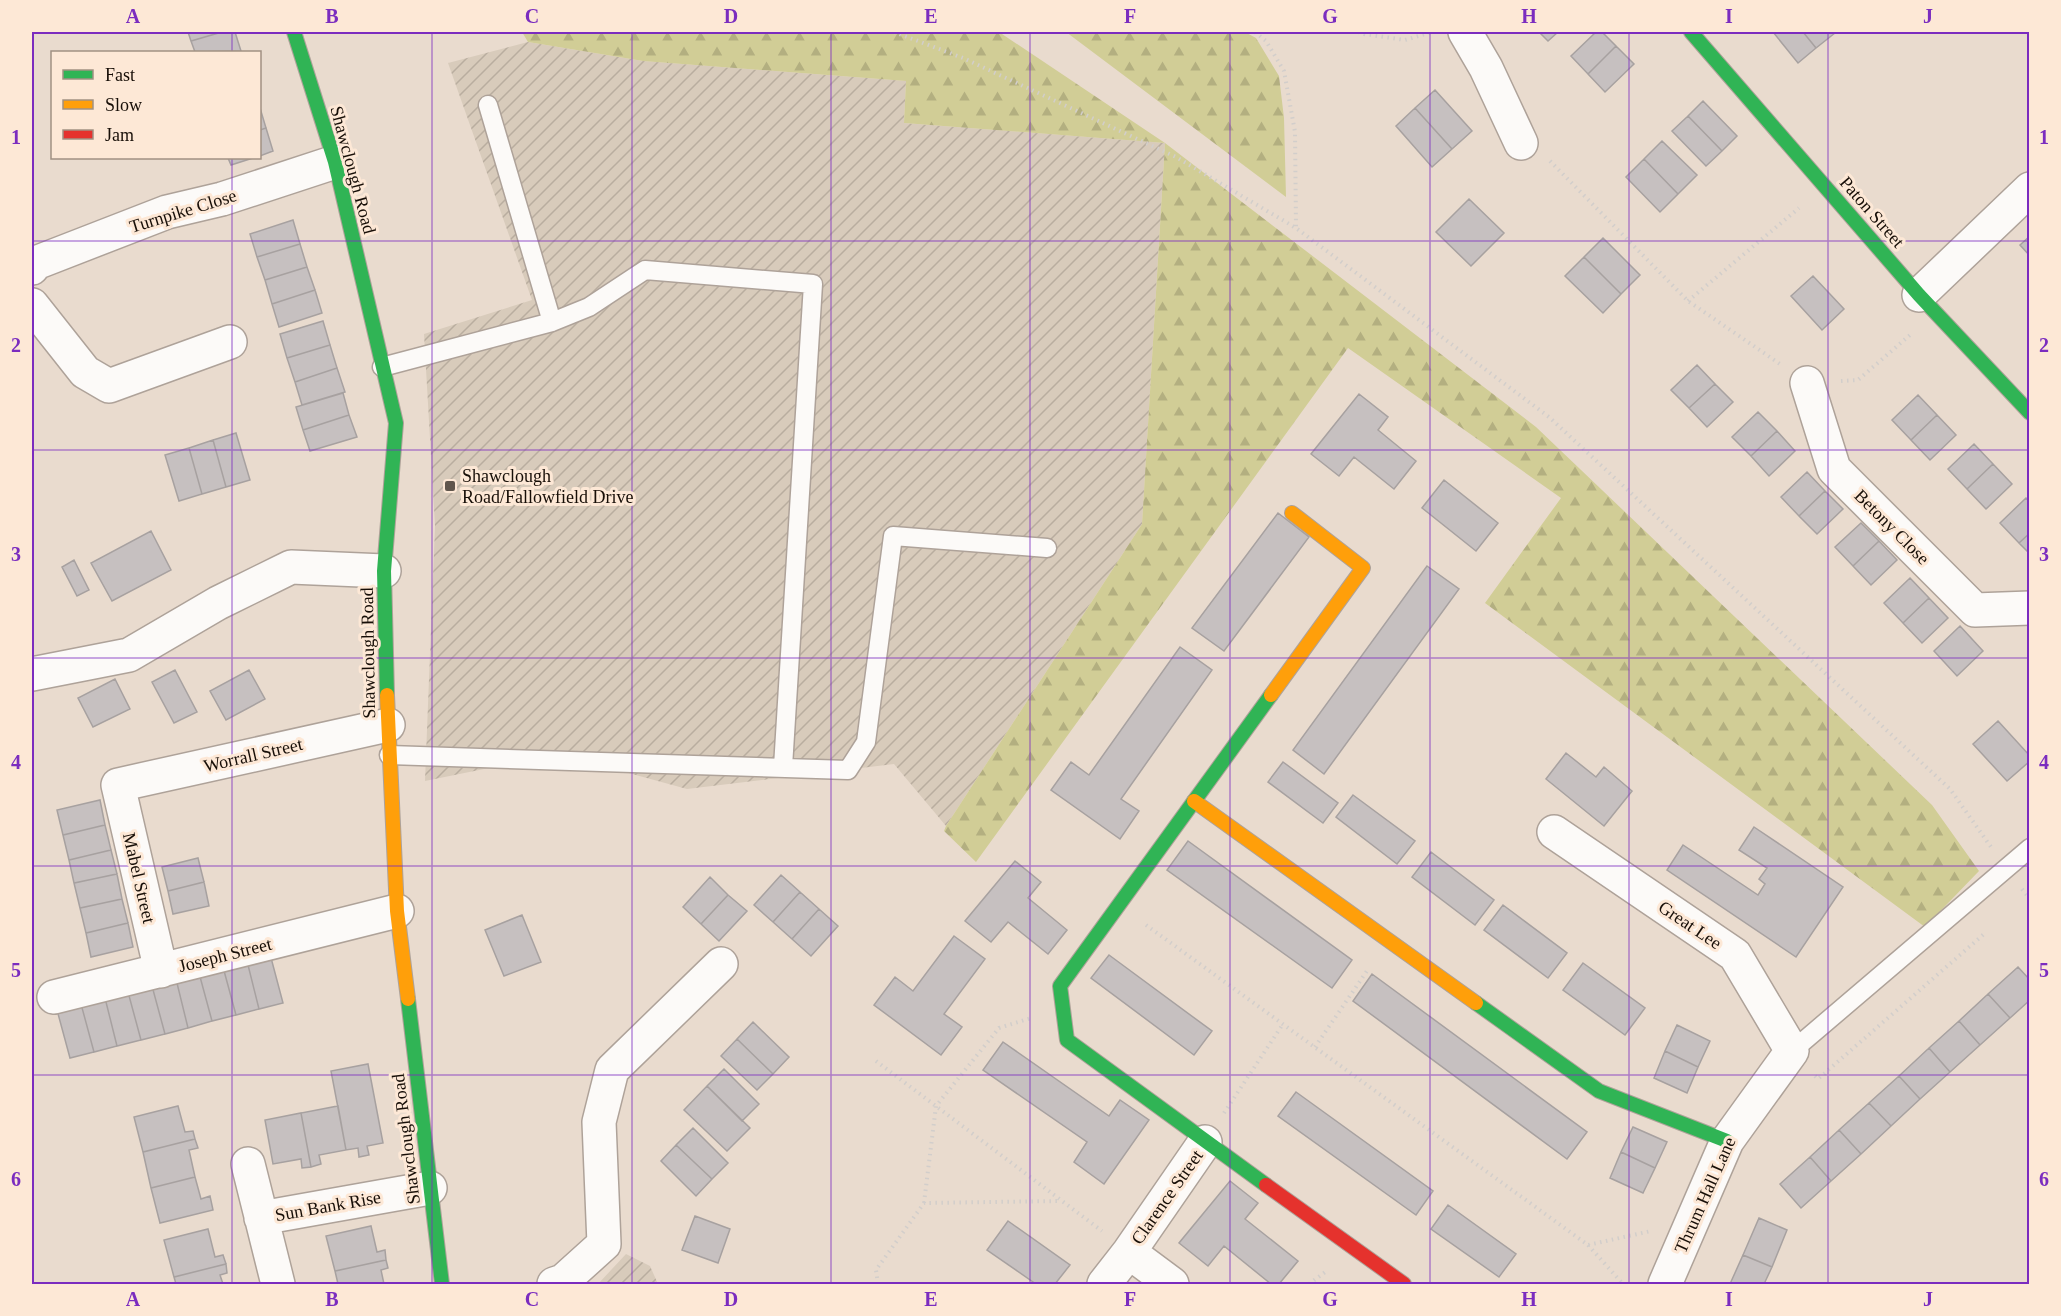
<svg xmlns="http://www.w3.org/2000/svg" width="2061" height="1316" font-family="'Times New Roman',serif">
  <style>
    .industrial { fill: url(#industrial-furrows) }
    .forest { fill: url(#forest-firs) }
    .building { fill: #c6c0c0; stroke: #a7a1a0; stroke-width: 1.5 }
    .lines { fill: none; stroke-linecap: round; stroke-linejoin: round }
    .lane-casing { stroke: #aea299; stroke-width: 21 }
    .street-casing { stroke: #aea299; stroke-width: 36 }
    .fast-casing { stroke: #aea299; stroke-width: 16 }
    .slow-casing { stroke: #aea299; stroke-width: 16 }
    .jam-casing { stroke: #aea299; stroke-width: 16 }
    .path { stroke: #d2cecb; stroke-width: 4; stroke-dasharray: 1.5 4.5; stroke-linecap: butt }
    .lane { stroke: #fcfaf8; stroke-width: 18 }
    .street { stroke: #fcfaf8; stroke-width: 33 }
    .fast { stroke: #30b455; stroke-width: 14 }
    .slow { stroke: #ff9f0a; stroke-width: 14 }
    .jam { stroke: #e5322d; stroke-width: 14 }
    .grid { fill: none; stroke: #7b2cbf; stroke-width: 1.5; stroke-opacity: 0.55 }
    .poi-dot { fill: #60564d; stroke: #fde8d6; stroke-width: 2 }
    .labels { text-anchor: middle; stroke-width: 6; stroke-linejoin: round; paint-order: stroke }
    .street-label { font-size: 18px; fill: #170e07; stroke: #fde8d6 }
    .poi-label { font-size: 18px; fill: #170e07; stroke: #fde8d6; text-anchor: start }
    .neatline { fill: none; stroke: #7b2cbf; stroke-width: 2 }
    .grid-label { font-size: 20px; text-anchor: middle; font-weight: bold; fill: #7b2cbf }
  </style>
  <defs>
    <pattern id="industrial-furrows" width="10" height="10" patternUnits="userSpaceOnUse" patternTransform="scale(1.5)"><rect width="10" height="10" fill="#d8cbbb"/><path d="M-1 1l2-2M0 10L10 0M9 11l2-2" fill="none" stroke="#b9ad9f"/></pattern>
    <pattern id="forest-firs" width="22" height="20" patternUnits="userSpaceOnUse" patternTransform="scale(1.5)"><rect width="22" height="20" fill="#d1cd96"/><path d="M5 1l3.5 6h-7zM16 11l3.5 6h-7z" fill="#b3af80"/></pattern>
  </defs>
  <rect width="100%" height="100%" fill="#e9dbce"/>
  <path class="industrial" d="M528 42 643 61 906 81 904 123 1165 143 1142 524 946 826 894 764 687 789 559 754 425 781 435 526 424 334 532 300 448 63Z
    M626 1254 650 1266 658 1284H598Z"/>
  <path class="forest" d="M522 32H999L1165 143 1536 427 1932 805 1979 871 1925 927 1485 603 1561 498 1348 348 976 862 944 831 946 826 1142 524 1165 143 904 123 906 81 643 61 528 42Z
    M1066 32H1245L1256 38 1279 76 1284 118 1286 197Z"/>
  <path class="building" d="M188 32H222L191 41Z
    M222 32H235L241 51 195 52 191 41Z
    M1539 32H1558L1548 41Z
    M1596 32H1602L1616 46 1588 74 1571 56Z
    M1773 32H1803L1816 48 1798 63Z
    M1803 32H1833L1835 33 1816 48Z
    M1616 46 1634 64 1605 92 1588 74Z
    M1435 90 1472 131 1452 149 1415 108Z
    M1703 101 1737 136 1722 151 1688 116Z
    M260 108 266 128 260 130Z
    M1415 108 1452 149 1432 167 1396 126Z
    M1688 116 1722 151 1706 166 1672 131Z
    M266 128 273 151 260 156V130Z
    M1662 141 1697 175 1678 194 1644 159Z
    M228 158H253L231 165Z
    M1644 159 1678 194 1660 212 1626 177Z
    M1469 199 1504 233 1471 266 1436 232Z
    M293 220 300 244 257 257 250 234Z
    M2030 236V256L2020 245Z
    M1603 238 1640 275 1621 294 1584 257Z
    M300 244 307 267 265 280 257 257Z
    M1584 257 1621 294 1603 313 1565 276Z
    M307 267 315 290 272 304 265 280Z
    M1813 276 1844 309 1822 330 1791 296Z
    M315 290 322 313 279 327 272 304Z
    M323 321 330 345 287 358 280 334Z
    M330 345 337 368 295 382 287 358Z
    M1697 365 1715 384 1689 408 1671 390Z
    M337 368 345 392 302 405 295 382Z
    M1715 384 1733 402 1707 427 1689 408Z
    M343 393 349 415 303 430 296 407Z
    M1359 394 1388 417 1378 430 1416 461 1394 489 1354 457 1339 476 1311 454Z
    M1918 395 1937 415 1911 440 1892 420Z
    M1758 412 1777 431 1751 456 1732 437Z
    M349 415 357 437 310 451 303 430Z
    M1937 415 1956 435 1930 460 1911 440Z
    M1777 431 1795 451 1769 476 1751 456Z
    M236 433 250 480 226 487 213 440Z
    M213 440 226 487 202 494 189 448Z
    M1974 444 1993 464 1967 489 1948 469Z
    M189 448 202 494 179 501 165 455Z
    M1993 464 2012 484 1986 509 1967 489Z
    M1807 472 1825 491 1799 516 1781 497Z
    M1444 480 1498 523 1476 551 1422 508Z
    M1825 491 1843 509 1817 534 1799 516Z
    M2026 498 2030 502V533L2019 543 2000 523Z
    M1278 513 1309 537 1224 651 1192 628Z
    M1861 523 1879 541 1853 566 1835 547Z
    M151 531 171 570 112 601 91 563Z
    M2030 533V554L2019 543Z
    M1879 541 1897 560 1871 585 1853 566Z
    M74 560 89 590 77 596 62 567Z
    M1427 566 1459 589 1324 774 1293 750Z
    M1910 578 1929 598 1903 623 1884 603Z
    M1929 598 1948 618 1922 643 1903 623Z
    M1960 626 1983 651 1957 676 1934 651Z
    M1180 647 1212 670 1121 799 1139 811 1120 839 1051 790 1071 762 1089 775Z
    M175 670 197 712 174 723 152 682Z
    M249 670 265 699 226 720 210 691Z
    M115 679 130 709 93 727 78 698Z
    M1998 721 2030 756V761L2007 781 1973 744Z
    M1566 753 1596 777 1604 767 1632 791 1604 826 1546 779Z
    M1283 762 1338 803 1323 823 1268 782Z
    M1353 795 1415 841 1397 864 1336 817Z
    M100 800 105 825 63 835 57 810Z
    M105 825 111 850 69 860 63 835Z
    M1754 827 1843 887 1796 957 1667 870 1683 845 1758 895 1765 884 1759 879 1767 868 1739 850Z
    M1188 841 1352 960 1332 988 1167 870Z
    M111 850 117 874 74 883 69 860Z
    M1431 852 1494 900 1475 925 1412 877Z
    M198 858 204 882 168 891 162 867Z
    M1015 861 1041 882 1028 898 1067 930 1048 954 1008 922 991 942 965 921Z
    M117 874 122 899 80 908 74 883Z
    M781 875 800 892 773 922 754 905Z
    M710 877 728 895 701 924 683 907Z
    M204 882 209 906 173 914 168 891Z
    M800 892 819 909 792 939 773 922Z
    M728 895 747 911 719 941 701 924Z
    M122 899 128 923 86 933 80 908Z
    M1503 905 1567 953 1548 978 1484 930Z
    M819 909 838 926 811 956 792 939Z
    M522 915 541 962 504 976 485 930Z
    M128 923 133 947 91 957 86 933Z
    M954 936 985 959 944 1014 962 1027 941 1055 874 1005 895 977 913 991Z
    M270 954 283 1003 259 1009 247 961Z
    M1109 955 1212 1031 1194 1055 1091 978Z
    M247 961 259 1009 236 1015 223 967Z
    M1583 963 1645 1008 1625 1035 1563 990Z
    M223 967 236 1015 212 1021 199 973Z
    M2018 967 2030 980V1000L2010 1018 1988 994Z
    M199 973 212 1021 188 1028 176 979Z
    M1372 974 1587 1132 1567 1159 1353 1001Z
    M176 979 188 1028 165 1034 152 986Z
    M152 986 165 1034 141 1040 128 992Z
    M128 992 141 1040 117 1046 105 998Z
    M1988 994 2010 1018 1980 1045 1959 1021Z
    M105 998 117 1046 94 1052 81 1004Z
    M81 1004 94 1052 70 1058 57 1010Z
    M1959 1021 1980 1045 1950 1072 1929 1048Z
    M753 1022 789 1057 773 1074 737 1039Z
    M1677 1025 1710 1041 1698 1067 1665 1051Z
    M737 1039 773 1074 757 1090 721 1056Z
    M1003 1042 1109 1116 1120 1100 1149 1120 1104 1184 1074 1162 1087 1142 983 1070Z
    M1929 1048 1950 1072 1920 1099 1899 1076Z
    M1665 1051 1698 1067 1687 1093 1654 1078Z
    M368 1064 383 1143 367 1146 369 1155 359 1157 358 1148 346 1150 331 1071Z
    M724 1069 759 1104 742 1121 707 1086Z
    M1899 1076 1920 1099 1891 1126 1869 1103Z
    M707 1086 750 1128 727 1151 684 1110Z
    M1296 1092 1433 1191 1416 1215 1278 1116Z
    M1869 1103 1891 1126 1861 1154 1839 1130Z
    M178 1106 185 1132 193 1131 195 1139 143 1152 134 1117Z
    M338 1106 346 1150 319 1155 321 1164 311 1167 301 1113Z
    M301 1113 311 1167 302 1168 301 1159 273 1164 265 1120Z
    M1633 1127 1667 1142 1655 1168 1621 1152Z
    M693 1128 728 1163 712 1179 676 1145Z
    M1839 1130 1861 1154 1831 1181 1810 1157Z
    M195 1139 198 1148 189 1150 195 1177 151 1188 143 1152Z
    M676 1145 712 1179 696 1196 661 1161Z
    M1621 1152 1655 1168 1643 1193 1610 1178Z
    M1810 1157 1831 1181 1801 1208 1780 1184Z
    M195 1177 201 1199 210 1196 213 1210 160 1223 151 1188Z
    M1230 1181 1258 1203 1245 1219 1298 1261 1279 1284H1271L1224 1246 1208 1266 1179 1243Z
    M1448 1205 1516 1254 1499 1277 1431 1229Z
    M695 1216 730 1229 718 1263 682 1250Z
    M1759 1218 1787 1230 1772 1267 1743 1255Z
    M1008 1221 1070 1265 1055 1284H1036L987 1250Z
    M371 1226 377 1252 385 1250 386 1260 335 1271 326 1236Z
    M208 1229 215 1257 223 1255 226 1264 174 1277 164 1240Z
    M1743 1255 1772 1267 1764 1284H1730Z
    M386 1260 388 1268 381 1270 384 1284H338L335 1271Z
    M226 1264 227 1273 220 1275 223 1284H176L174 1277Z"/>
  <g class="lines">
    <g class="lane-casing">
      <path id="lane" d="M488 105 552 322
        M382 367 552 322 589 307 645 270 813 284 783 767
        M389 755 848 770 866 742 893 536 1047 548
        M1792 1051 2030 848"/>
    </g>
    <g class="street-casing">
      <path id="street" d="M1465 32 1486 68 1521 143
        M32 268 33 264 167 212 222 199 335 162
        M1919 295 2030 189
        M32 305 85 372 109 386 230 342
        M1807 383 1834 469 1975 610 2030 608
        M32 674 129 655 218 603 291 567 384 571
        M1554 832 1735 955 1792 1051 1727 1141 1665 1284
        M161 971 118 785 388 725
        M54 997 397 911
        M248 1164 278 1284
        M261 1218 430 1188
        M1129 1252 1172 1284
        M554 1284 563 1281 604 1244 599 1122 612 1070 721 964
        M1104 1284 1129 1252 1205 1142"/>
    </g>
    <g class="fast-casing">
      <path id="fast" d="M294 32 335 162 396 423 384 571 387 695
        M1691 32 1919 295 2030 413
        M408 999 442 1284
        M1476 1003 1599 1091 1727 1141
        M1266 1185 1067 1040 1060 986 1271 695"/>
    </g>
    <g class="slow-casing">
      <path id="slow" d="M387 695 397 911 408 999
        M1271 695 1363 568 1292 513
        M1194 801 1476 1003"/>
    </g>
    <g class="jam-casing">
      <path id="jam" d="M1266 1185 1404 1284"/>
    </g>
    <path class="path" d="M894 32 963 58 1176 157 1296 228 1549 417 1950 789 1991 847
      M1255 32 1266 41 1284 71 1295 132 1296 228
      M1358 32 1364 34 1405 40 1432 32
      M1550 161 1688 301 1780 364
      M1688 301 1799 208
      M1841 381 1858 380 1910 335
      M2022 889 2030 899
      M1146 925 1588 1245 1651 1231
      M1315 1047 1369 968
      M876 1061 1102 1231
      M1815 1076 1818 1079 1984 934
      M1224 1113 1283 1024
      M924 1203 936 1106 999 1028 1031 1018
      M1588 1245 1623 1284
      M878 1284 876 1270 924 1203 1061 1201
      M1309 1284 1328 1270"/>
    <use href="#lane" class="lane"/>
    <use href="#street" class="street"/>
    <use href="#fast" class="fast"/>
    <use href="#slow" class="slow"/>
    <use href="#jam" class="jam"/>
  </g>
  <path class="grid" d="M232 32V52M432 32V1284M632 32V1284M831 32V1284M1030 32V1284M1230 32V1284M1430 32V1284M1629 32V1284M1828 32V1284M232 158V1284M32 241H2030M32 450H2030M32 658H2030M32 866H2030M32 1075H2030"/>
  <rect class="poi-dot" x="444" y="480" width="12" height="12" rx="3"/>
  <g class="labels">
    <g class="street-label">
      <text transform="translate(353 170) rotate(75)" y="6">Shawclough Road</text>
      <text transform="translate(183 211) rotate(-17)" y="6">Turnpike Close</text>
      <text transform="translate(1872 212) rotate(49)" y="6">Paton Street</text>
      <text transform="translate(1892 527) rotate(45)" y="6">Betony Close</text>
      <text transform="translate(368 653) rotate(-91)" y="6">Shawclough Road</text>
      <text transform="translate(253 755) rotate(-13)" y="6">Worrall Street</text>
      <text transform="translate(139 878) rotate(77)" y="6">Mabel Street</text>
      <text transform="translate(1690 925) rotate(34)" y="6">Great Lee</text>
      <text transform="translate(225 955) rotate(-14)" y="6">Joseph Street</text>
      <text transform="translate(406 1139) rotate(-97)" y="6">Shawclough Road</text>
      <text transform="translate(1705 1195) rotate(-66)" y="6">Thrum Hall Lane</text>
      <text transform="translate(1167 1197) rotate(-55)" y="6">Clarence Street</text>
      <text transform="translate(328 1206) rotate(-10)" y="6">Sun Bank Rise</text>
    </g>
    <g class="poi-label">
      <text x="462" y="482">Shawclough<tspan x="462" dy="21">Road/Fallowfield Drive</tspan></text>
    </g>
  </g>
  <rect width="2061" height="1316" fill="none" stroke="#fde8d6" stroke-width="66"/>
  <rect x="51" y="51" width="210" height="108" fill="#fde8d6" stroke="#a19183" stroke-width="1.5"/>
  <rect x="63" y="70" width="30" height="9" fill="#30b455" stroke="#a19183" stroke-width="1.5"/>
  <text x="105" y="81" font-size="18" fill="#170e07">Fast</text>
  <rect x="63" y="100" width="30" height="9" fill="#ff9f0a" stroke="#a19183" stroke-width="1.5"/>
  <text x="105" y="111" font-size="18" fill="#170e07">Slow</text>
  <rect x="63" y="130" width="30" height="9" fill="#e5322d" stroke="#a19183" stroke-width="1.5"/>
  <text x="105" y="141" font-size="18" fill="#170e07">Jam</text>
  <rect x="33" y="33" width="1995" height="1250" class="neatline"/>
  <g class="grid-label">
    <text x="133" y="23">A</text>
    <text x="332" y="23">B</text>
    <text x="532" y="23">C</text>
    <text x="731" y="23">D</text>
    <text x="931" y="23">E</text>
    <text x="1130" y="23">F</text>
    <text x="1330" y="23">G</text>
    <text x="1529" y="23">H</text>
    <text x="1729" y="23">I</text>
    <text x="1928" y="23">J</text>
    <text x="16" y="144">1</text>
    <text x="2044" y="144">1</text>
    <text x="16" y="352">2</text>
    <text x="2044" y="352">2</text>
    <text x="16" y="561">3</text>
    <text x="2044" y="561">3</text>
    <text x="16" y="769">4</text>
    <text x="2044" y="769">4</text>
    <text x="16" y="977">5</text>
    <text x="2044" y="977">5</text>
    <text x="16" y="1186">6</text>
    <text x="2044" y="1186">6</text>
    <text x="133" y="1306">A</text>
    <text x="332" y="1306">B</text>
    <text x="532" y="1306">C</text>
    <text x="731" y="1306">D</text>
    <text x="931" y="1306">E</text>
    <text x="1130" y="1306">F</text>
    <text x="1330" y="1306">G</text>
    <text x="1529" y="1306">H</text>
    <text x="1729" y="1306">I</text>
    <text x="1928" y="1306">J</text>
  </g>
</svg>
